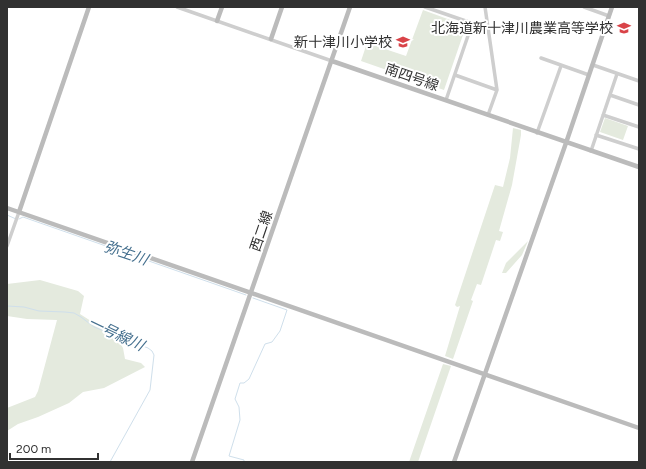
<svg xmlns="http://www.w3.org/2000/svg" width="646" height="469" font-family="Figtree,'Noto Sans JP',sans-serif">
  <style>
    .green { fill: #e4eade }
    .lines { fill: none; stroke-linecap: round; stroke-linejoin: round }
    .stream { stroke: #cfdfeb; stroke-width: 1 }
    .street { stroke: #cecece; stroke-width: 3.5 }
    .secondary { stroke: #bbb; stroke-width: 4.5 }
    .labels { text-anchor: middle; stroke-width: 4; stroke-linejoin: round; paint-order: stroke }
    .poi-label { font-size: 14px; fill: #313131; stroke: #fff; text-anchor: end }
    .street-label { font-size: 14px; fill: #313131; stroke: #fff }
    .water-label { font-size: 15px; font-style: italic; fill: #446f8e; stroke: #fff }
  </style>
  <rect width="100%" height="100%" fill="#fff"/>
  <path class="green" d="M423 10 464 25 465 29 444 90 361 61 367 43 406 56Z
    M605 118 628 126 623 140 600 132Z
    M513 128 521 130V135L512 185 499 231 503 232 500 241 496 240 481 285 477 284 471 300 473 301 453 359 445 356 460 306 457 307 455 305 495 185 503 187 510 158Z
    M528 241 522 255 506 273H502L506 263Z
    M40 280 78 291 84 296 80 314 94 323 115 334 123 348 125 359 141 363 145 367 104 388 83 392 69 403 38 417 18 424 7 431V408L35 397 38 391 57 320 27 319 7 316V284Z
    M443 364 451 366 418 462H409Z"/>
  <g class="lines">
    <path class="stream" d="M7 215 16 219
      M19 219 23 217 246 295
      M7 306 24 307 39 311 65 312 74 313 81 317 94 327 148 348 152 351 154 355 150 390 110 462
      M244 462V460L229 456 240 420 239 407 235 399 240 383H244L249 379 265 344 272 342 280 331 287 310 253 298"/>
    <path class="street" d="M177 7 332 61
      M425 7 489 29
      M485 7 497 90 488 115
      M584 7 609 16
      M541 58 589 75
      M593 65 639 81
      M455 75 497 90
      M610 95 639 105
      M446 100 472 24
      M603 115 639 127
      M537 133 561 66
      M596 135 639 149
      M591 151 617 74
      M7 246 19 212"/>
    <path class="secondary" d="M217 21 222 7
      M271 39 282 7
      M332 61 639 167
      M7 208 639 428
      M19 212 89 7
      M192 462 350 7
      M454 462 566 143 612 7"/>
  </g>
  <defs>
    <g id="school-bare" transform="scale(1.08)"><path d="M0-5L7-2L0 1L-7-2ZM-4 1L0 2.5L4 1V4Q0 6-4 4Z" fill="#d94348" stroke="#fff" stroke-width="2.5" paint-order="stroke"/></g>
  </defs>
  <g fill-rule="evenodd">
    <use href="#school-bare" x="624" y="28"/>
    <use href="#school-bare" x="403" y="42"/>
  </g>
  <g class="labels">
    <g class="poi-label">
      <text x="613" y="33">北海道新十津川農業高等学校</text>
      <text x="392" y="47">新十津川小学校</text>
    </g>
    <g class="street-label">
      <text transform="translate(412 77) rotate(19)" y="5">南四号線</text>
      <text transform="translate(261 231) rotate(-71)" y="5">西二線</text>
    </g>
    <g class="water-label">
      <text transform="translate(126 253) rotate(19)" y="5">弥生川</text>
      <text transform="translate(116 334) rotate(25)" y="5">一号線川</text>
    </g>
  </g>
  <rect width="646" height="469" fill="none" stroke="#313131" stroke-width="16"/>
  <path d="M10 453v6h88v-6" fill="none" stroke="#313131" stroke-width="2"/>
  <text x="16" y="453" font-size="12" fill="#313131" stroke="#ffffff" stroke-width="3" paint-order="stroke">200 m</text>
</svg>
